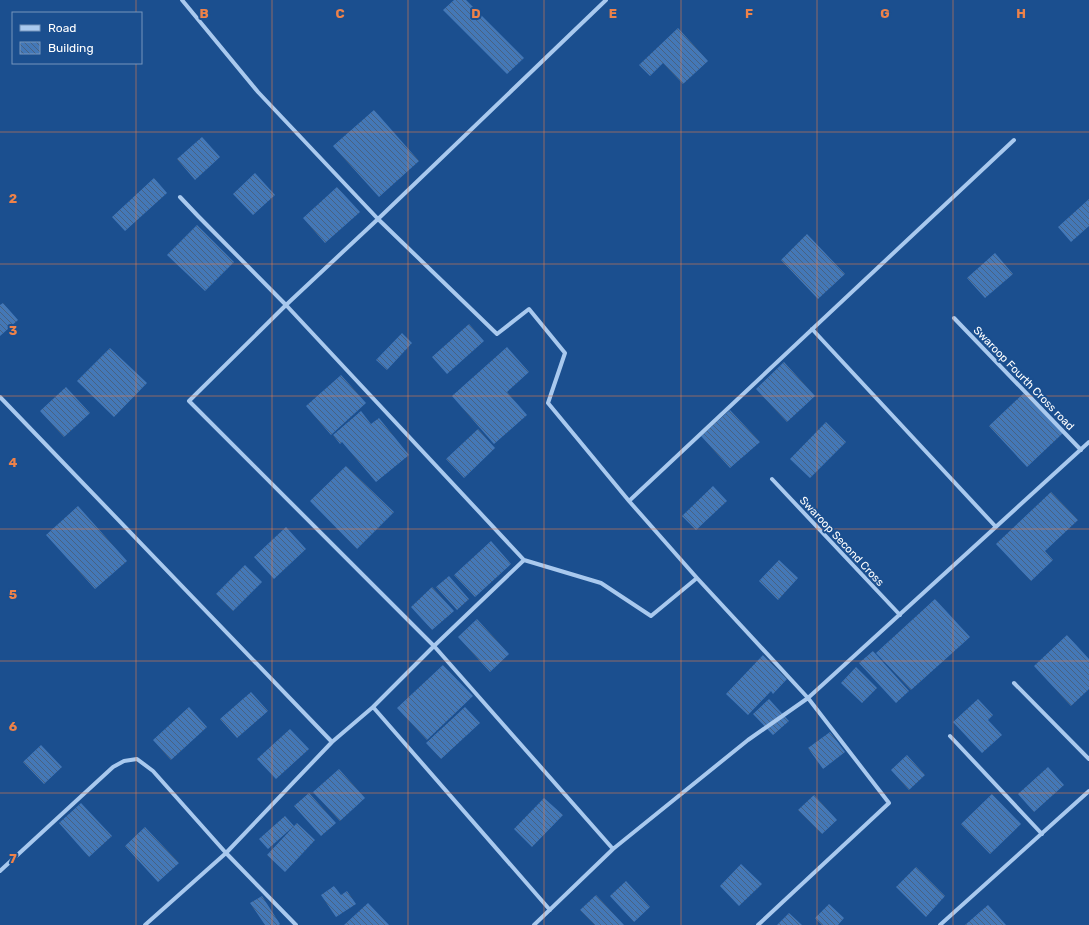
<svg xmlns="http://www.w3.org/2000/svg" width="1089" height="925" font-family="Rubik,sans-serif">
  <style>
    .building { fill: url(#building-back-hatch) }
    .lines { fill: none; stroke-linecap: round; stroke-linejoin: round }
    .street { stroke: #a9c9ee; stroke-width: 4 }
    .grid { fill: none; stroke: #ee8249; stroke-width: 1; stroke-opacity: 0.55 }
    .labels { text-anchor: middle; stroke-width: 4; stroke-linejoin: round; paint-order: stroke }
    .street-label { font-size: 11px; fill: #fff; stroke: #1b4f8f }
    .grid-label { font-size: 13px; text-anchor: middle; font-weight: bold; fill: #ee8249; stroke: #1b4f8f; stroke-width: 4; stroke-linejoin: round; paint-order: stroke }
  </style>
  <defs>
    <pattern id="building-back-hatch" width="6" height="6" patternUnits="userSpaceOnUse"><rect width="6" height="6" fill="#4478b7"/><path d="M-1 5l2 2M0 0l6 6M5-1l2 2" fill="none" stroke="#486282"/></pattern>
  </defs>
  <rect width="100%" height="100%" fill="#1b4f8f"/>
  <path class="building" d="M454 0H466L524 58 507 74 443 10Z
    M678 28 708 61 683 84 663 63 650 76 639 65Z
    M374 110 419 161 379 197 333 146Z
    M202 137 220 157 195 180 177 159Z
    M255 173 275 195 253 215 233 194Z
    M154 178 167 193 125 231 112 217Z
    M337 187 360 212 325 243 303 218Z
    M1089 199V226L1071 242 1058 227Z
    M197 225 234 262 205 291 167 255Z
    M807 234 845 274 818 299 781 260Z
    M995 253 1013 274 985 298 967 278Z
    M3 303 18 320 0 336V305Z
    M469 324 484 341 447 374 432 357Z
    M402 333 412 343 387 370 376 360Z
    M507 347 529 372 507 392 527 415 494 444 452 396Z
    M110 348 147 383 114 417 77 381Z
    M784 362 815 396 787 422 756 389Z
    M341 375 366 403 331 435 306 406Z
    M66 387 90 413 64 437 40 411Z
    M1025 392 1063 433 1027 467 989 426Z
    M730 410 760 442 730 468 701 436Z
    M361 411 371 424 379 418 409 455 376 482 342 442 340 444 333 435Z
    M826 422 846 442 810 478 790 459Z
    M478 429 495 448 464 478 446 459Z
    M346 466 394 512 357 549 310 501Z
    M713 486 727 501 696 530 682 516Z
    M1051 492 1078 520 1045 551 1053 560 1031 581 996 544Z
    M78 506 127 561 95 589 46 535Z
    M286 527 306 549 274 579 254 557Z
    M491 541 511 564 475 597 454 575Z
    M779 560 798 578 778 600 759 581Z
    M245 565 262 582 233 611 216 594Z
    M449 576 469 599 457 610 436 587Z
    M432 587 454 611 432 630 411 607Z
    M935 599 970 637 911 690 876 653Z
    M477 619 509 654 490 672 458 637Z
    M1067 635 1089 659V689L1071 706 1034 666Z
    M873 651 909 691 896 703 859 663Z
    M763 655 787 679 773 694 771 691 748 715 726 694Z
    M443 665 473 696 427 740 397 708Z
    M856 667 877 688 862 703 841 683Z
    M251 692 268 711 237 738 220 719Z
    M769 699 789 721 773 735 753 714Z
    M978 699 993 715 988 720 1002 735 982 753 953 722Z
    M189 707 207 727 171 760 153 740Z
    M465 707 480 723 441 759 426 743Z
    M290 729 309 749 276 779 257 759Z
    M830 732 845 752 823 769 808 748Z
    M41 745 62 767 44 784 23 762Z
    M907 755 925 775 909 790 891 770Z
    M1048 767 1064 785 1034 812 1018 794Z
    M339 769 365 798 340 821 313 792Z
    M309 793 336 823 321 836 294 806Z
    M992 794 1021 824 990 854 961 824Z
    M814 795 837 820 822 834 798 810Z
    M544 798 563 815 532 847 514 829Z
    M81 803 112 836 89 857 59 823Z
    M285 816 294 826 268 849 259 839Z
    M297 823 315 840 285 872 267 855Z
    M145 827 179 863 158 882 125 846Z
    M741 864 762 884 739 906 720 886Z
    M916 867 945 896 926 917 896 887Z
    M626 881 650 907 634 922 610 896Z
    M334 886 341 895 347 891 356 904 336 917 321 895Z
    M596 895 624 925H595L580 910Z
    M262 896 280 924 279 925H265L250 903Z
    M368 903 389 925H344Z
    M829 904 844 918 838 925H822L815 918Z
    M988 905 1006 925H965Z
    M789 913 802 925H777Z"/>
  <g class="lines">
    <path class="street" d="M182 0 258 92 378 219 497 334 529 309 565 353 548 403 629 501 697 578
      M180 197 198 216 286 305 524 560
      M954 318 1081 450
      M812 329 996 527
      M0 397 332 742 373 707 550 910
      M772 479 900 615
      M629 501 1014 140
      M1014 683 1089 759
      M373 707 434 646 189 401 286 305 378 219 606 0
      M950 736 1042 834
      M613 849 434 646 524 560 601 583 651 616 697 578 808 698 889 803 758 925
      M0 871 113 767 124 761 137 759 153 771 226 853 296 925
      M145 925 226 853 332 742
      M534 925 613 849 748 740 808 698 1089 442
      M940 925 1089 791"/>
  </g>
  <path class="grid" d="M136 0V13M272 0V925M408 0V925M544 0V925M681 0V925M817 0V925M953 0V925M136 63V925M0 132H1089M0 264H1089M0 396H1089M0 529H1089M0 661H1089M0 793H1089"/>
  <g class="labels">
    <g class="street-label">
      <text transform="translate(1024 378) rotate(46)" y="4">Swaroop Fourth Cross road</text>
      <text transform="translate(842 541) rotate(47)" y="4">Swaroop Second Cross</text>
    </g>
  </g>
  <g class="grid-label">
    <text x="204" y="18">B</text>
    <text x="340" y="18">C</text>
    <text x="476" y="18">D</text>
    <text x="613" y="18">E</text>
    <text x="749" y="18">F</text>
    <text x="885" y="18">G</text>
    <text x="1021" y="18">H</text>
    <text x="13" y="203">2</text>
    <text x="13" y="335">3</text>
    <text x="13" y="467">4</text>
    <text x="13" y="599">5</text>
    <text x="13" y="731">6</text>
    <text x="13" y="863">7</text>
  </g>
  <rect x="12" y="12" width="130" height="52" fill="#1b4f8f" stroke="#7695bc"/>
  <rect x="20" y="25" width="20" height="6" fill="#a9c9ee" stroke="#7695bc"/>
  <text x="48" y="32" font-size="12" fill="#ffffff">Road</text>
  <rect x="20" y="42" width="20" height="12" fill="url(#building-back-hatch)" stroke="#7695bc"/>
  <text x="48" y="52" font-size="12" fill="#ffffff">Building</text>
</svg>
